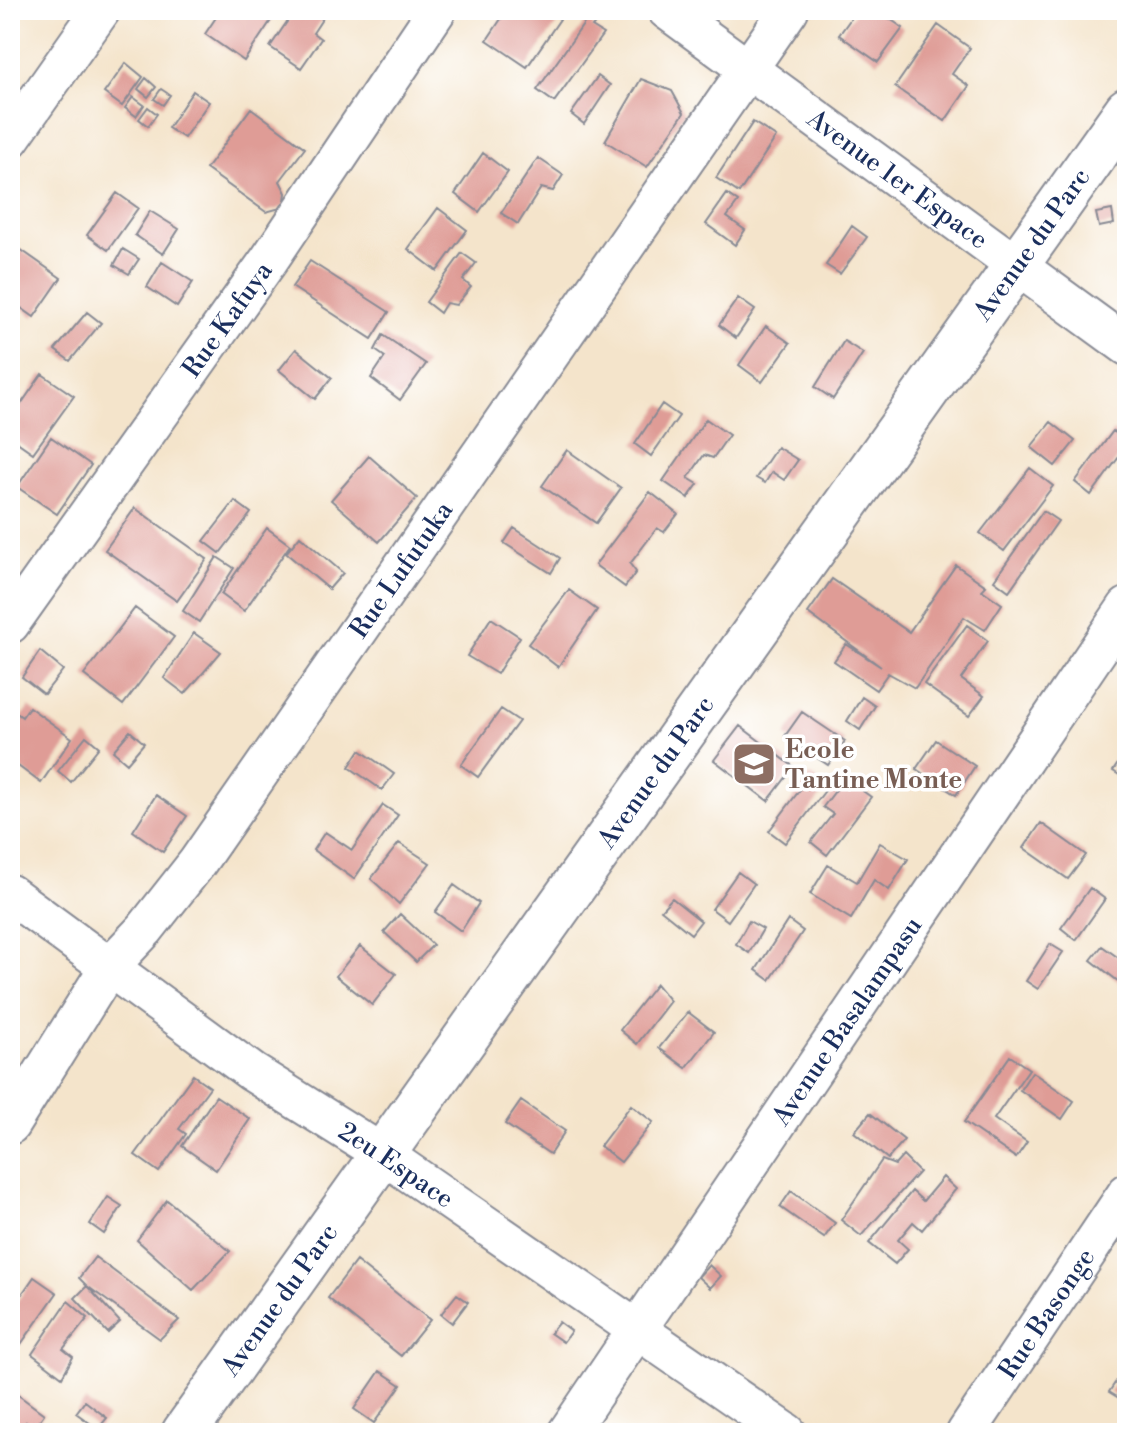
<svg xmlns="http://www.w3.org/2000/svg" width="1137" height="1443" font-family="'Libre Bodoni',serif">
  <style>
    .building { fill: #df9c96 }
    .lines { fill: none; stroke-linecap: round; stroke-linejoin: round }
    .street-casing { stroke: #888a94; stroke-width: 42 }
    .secondary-casing { stroke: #888a94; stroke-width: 48 }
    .street { stroke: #fff; stroke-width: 38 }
    .secondary { stroke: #fff; stroke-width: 44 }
    .labels { text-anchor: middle; stroke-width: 7; stroke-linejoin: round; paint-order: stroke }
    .street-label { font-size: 26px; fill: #1b2f5e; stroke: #fff }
    .education-label { font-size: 26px; font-weight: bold; fill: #785e54; stroke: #fff; text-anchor: start }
  </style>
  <rect width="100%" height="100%" fill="#fff"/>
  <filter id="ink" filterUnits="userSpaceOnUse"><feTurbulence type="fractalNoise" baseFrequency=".0125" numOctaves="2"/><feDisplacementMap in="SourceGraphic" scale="16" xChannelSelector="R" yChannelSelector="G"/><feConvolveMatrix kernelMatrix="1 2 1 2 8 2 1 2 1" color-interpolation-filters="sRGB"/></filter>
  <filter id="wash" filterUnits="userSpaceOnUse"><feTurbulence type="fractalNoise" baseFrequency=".006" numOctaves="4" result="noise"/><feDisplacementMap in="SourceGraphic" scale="32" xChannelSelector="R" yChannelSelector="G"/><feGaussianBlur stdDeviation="1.8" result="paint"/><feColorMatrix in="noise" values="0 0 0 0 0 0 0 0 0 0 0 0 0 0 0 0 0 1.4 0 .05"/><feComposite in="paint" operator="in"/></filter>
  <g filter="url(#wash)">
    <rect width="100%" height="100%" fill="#f4e4cb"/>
    <g id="blocks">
      <path class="building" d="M221 10H237L247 16 251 10H278L244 61 205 34Z
        M295 10H328L313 33 321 39 301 68 270 47Z
        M507 10H546L560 19 527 67 487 40Z
        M857 10H877L903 28 878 62 839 35Z
        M590 15 597 21 592 27 603 34 554 102 537 90Z
        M938 25 970 48 952 74 969 86 945 121 895 87Z
        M126 63 143 77 122 106 104 93Z
        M598 76 610 85 584 124 571 114Z
        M146 78 156 87 148 97 138 89Z
        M641 79 672 91 684 113 647 167 605 141Z
        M161 89 170 95 163 105 154 99Z
        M193 91 209 102 184 138 168 128Z
        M133 97 144 105 136 116 125 108Z
        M148 107 157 114 148 126 139 119Z
        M251 108 305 148 280 181 286 193 284 207 266 212 206 169Z
        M753 122 776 137 739 193 716 178Z
        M483 153 508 172 479 212 455 194Z
        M538 158 563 175 553 191 541 188 518 224 501 213Z
        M117 193 138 208 108 250 87 235Z
        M727 194 738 202 727 217 745 230 735 245 706 224Z
        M438 208 467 230 437 271 408 249Z
        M1112 210 1114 224 1099 227 1096 213Z
        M150 211 179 229 163 254 135 235Z
        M852 226 867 237 840 274 826 265Z
        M10 242 61 278 34 317 10 300Z
        M123 249 139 259 129 274 114 265Z
        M462 253 476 263 463 280 471 287 456 305 446 303 440 313 426 302Z
        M310 261 389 312 372 339 292 287Z
        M162 262 193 282 177 307 147 287Z
        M738 298 755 310 736 338 719 325Z
        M87 312 101 323 70 361 55 350Z
        M766 326 790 343 762 382 739 365Z
        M383 335 426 364 400 400 371 378 385 357 375 350Z
        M844 341 863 353 833 399 815 387Z
        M296 349 332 378 315 399 279 370Z
        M42 374 74 396 33 453 10 437V420Z
        M662 404 679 416 651 456 635 444Z
        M706 419 729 435 713 458 704 455 688 478 698 484 688 498 663 481Z
        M1051 422 1075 441 1055 466 1031 447Z
        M1113 431 1127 441V446L1091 495 1075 482Z
        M51 437 91 465 57 514 17 487Z
        M777 447 798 460 784 480 772 472 765 483 756 478Z
        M567 450 621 488 596 523 542 486Z
        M369 456 417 498 379 542 331 500Z
        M1030 468 1053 486 1004 551 980 533Z
        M650 492 678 514 664 532 657 528 630 564 636 572 625 587 595 565Z
        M235 501 251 513 220 553 204 541Z
        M135 508 207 559 177 601 105 550Z
        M1043 511 1058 521 1009 591 994 580Z
        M267 528 290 545 244 611 221 594Z
        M514 528 560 558 551 573 504 543Z
        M300 536 343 573 329 589 286 553Z
        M217 557 234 568 199 622 183 611Z
        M956 565 986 586 982 590 1002 604 985 630 964 617 915 688 888 673 876 690 834 661 846 644 881 667 808 613 832 579 909 632Z
        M569 590 597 610 558 667 528 644Z
        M135 608 174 637 123 705 84 675Z
        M491 618 520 637 497 674 467 656Z
        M967 625 988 641 961 679 984 696 969 716 924 684Z
        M194 633 221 652 185 694 164 678Z
        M40 651 63 670 44 694 22 677Z
        M862 697 875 706 860 730 847 721Z
        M29 707 72 738 41 783 10 760V708L22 717Z
        M501 709 519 721 478 777 461 765Z
        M802 712 845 741 828 765 785 736Z
        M740 726 794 767 768 801 714 760Z
        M130 731 144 743 127 763 113 751Z
        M86 736 99 747 71 782 58 771Z
        M936 740 975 766 956 795 916 769Z
        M360 750 394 774 382 790 349 767Z
        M1127 750V780L1113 771Z
        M811 775 827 788 785 843 769 831Z
        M845 778 871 797 827 855 811 842 833 814 823 807Z
        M156 795 187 816 163 852 133 831Z
        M383 805 398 815 354 879 313 850 325 832 352 850Z
        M1041 823 1086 855 1068 879 1024 848Z
        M399 843 430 863 399 904 371 879Z
        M880 843 908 859 889 890 874 880 851 919 810 894 828 865 857 882Z
        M738 872 754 884 728 921 712 909Z
        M454 885 479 903 461 931 435 912Z
        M1090 888 1105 899 1076 940 1061 928Z
        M672 898 701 921 691 934 661 910Z
        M400 914 433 945 416 962 384 932Z
        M788 920 803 931 770 980 756 970Z
        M749 921 763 929 749 953 736 944Z
        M1050 944 1063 952 1038 989 1026 981Z
        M360 946 396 974 372 1005 336 976Z
        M1102 946 1127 964V980L1123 985 1091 960Z
        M656 984 670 1001 637 1044 620 1030Z
        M688 1012 714 1032 686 1068 659 1048Z
        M1010 1056 1029 1069 994 1119 1027 1142 1016 1158 964 1122Z
        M1032 1072 1074 1101 1062 1119 1020 1090Z
        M193 1075 210 1087 179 1129 186 1134 159 1172 135 1155Z
        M216 1096 250 1119 216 1170 182 1146Z
        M521 1101 565 1131 550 1154 505 1124Z
        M631 1105 653 1122 621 1162 600 1146Z
        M870 1113 904 1140 888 1159 854 1132Z
        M903 1156 919 1172 861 1236 841 1220 882 1160 895 1165Z
        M943 1177 956 1189 922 1230 913 1222 898 1240 908 1249 895 1264 869 1243 912 1191 923 1201Z
        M791 1191 835 1223 824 1238 780 1207Z
        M108 1197 122 1206 104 1234 90 1224Z
        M167 1200 230 1251 193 1290 137 1240Z
        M95 1257 179 1320 160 1339 87 1286 120 1322 108 1333 75 1298 87 1286 79 1278Z
        M356 1261 430 1320 401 1356 328 1298Z
        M709 1265 721 1276 710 1288 698 1277Z
        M34 1277 57 1293 21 1344 10 1336V1311Z
        M457 1294 468 1302 452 1323 441 1314Z
        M68 1301 88 1318 63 1349 73 1357 62 1377 32 1354Z
        M559 1322 571 1331 563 1342 550 1333Z
        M1127 1365V1403L1109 1392Z
        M380 1371 401 1385 374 1423 354 1409Z
        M10 1389 44 1414 34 1428 26 1422 18 1433H10Z
        M85 1401 107 1418 98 1429 76 1413Z"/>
    </g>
  </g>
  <g filter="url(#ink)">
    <use href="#blocks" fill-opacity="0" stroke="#888a94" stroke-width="2"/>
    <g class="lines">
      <g class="street-casing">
        <g id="street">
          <path id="s1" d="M667 10 1127 346"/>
          <path d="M10 139 101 10"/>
          <path id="s2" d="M10 624 269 260 437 10"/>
          <path id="s3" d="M10 894 252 1072 381 1153 787 1433"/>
          <path id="s4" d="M10 1125 109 967 145 929 197 863 789 10"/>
          <path id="s5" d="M567 1433 1127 607"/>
          <path id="s6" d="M966 1433 1127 1193"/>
        </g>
      </g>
      <g class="secondary-casing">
        <g id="secondary">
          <path id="s7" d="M184 1433 1127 110"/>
        </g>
      </g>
      <use href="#street" class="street"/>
      <use href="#secondary" class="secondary"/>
    </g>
  </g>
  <defs>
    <g id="school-square" transform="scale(2.3)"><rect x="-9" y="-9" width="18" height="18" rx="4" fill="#8d6e63" stroke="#fff"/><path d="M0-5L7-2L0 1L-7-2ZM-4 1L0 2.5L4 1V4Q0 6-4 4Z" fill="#fff"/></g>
  </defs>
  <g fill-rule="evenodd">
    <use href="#school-square" x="754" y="764"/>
  </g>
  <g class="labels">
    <g class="street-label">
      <text dy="9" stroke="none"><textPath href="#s1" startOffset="286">Avenue 1er Espace</textPath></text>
      <text dy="9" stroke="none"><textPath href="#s7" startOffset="1460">Avenue du Parc</textPath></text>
      <text dy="9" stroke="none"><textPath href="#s2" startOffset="374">Rue Kafuya</textPath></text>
      <text dy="9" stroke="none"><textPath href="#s4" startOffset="680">Rue Lufutuka</textPath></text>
      <text dy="9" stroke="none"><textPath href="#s7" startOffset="812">Avenue du Parc</textPath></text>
      <text dy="9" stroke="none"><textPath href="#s5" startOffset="498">Avenue Basalampasu</textPath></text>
      <text dy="9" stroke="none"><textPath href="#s3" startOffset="472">2eu Espace</textPath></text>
      <text dy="9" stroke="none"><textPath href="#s7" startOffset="164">Avenue du Parc</textPath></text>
      <text dy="9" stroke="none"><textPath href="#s6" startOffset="144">Rue Basonge</textPath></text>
    </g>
    <g class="education-label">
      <text x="785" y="758">Ecole<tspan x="785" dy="30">Tantine Monte</tspan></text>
    </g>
  </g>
  <rect width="1137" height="1443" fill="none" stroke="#fff" stroke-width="40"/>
</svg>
